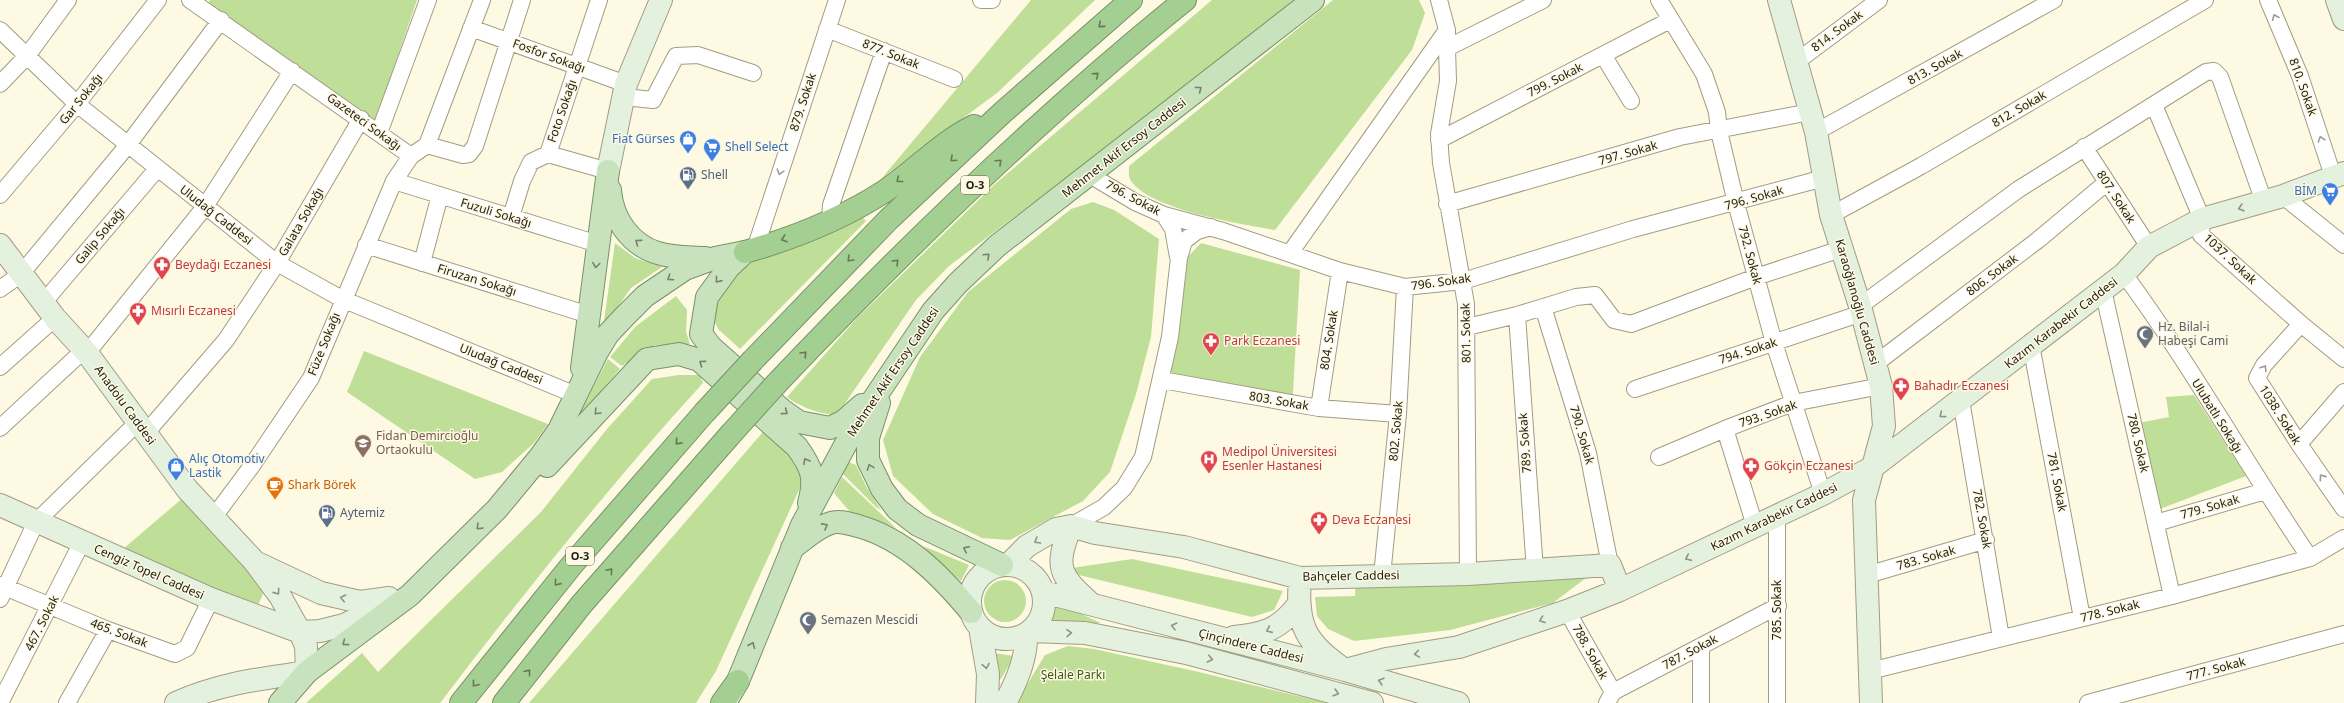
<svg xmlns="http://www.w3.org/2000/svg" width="2344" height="703" font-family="'Noto Sans',sans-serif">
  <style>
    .green { fill: #bfde98 }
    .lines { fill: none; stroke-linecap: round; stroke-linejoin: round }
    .street-casing { stroke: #a29c83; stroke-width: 18 }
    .secondary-casing { stroke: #a29c83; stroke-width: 24 }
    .primary-casing { stroke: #779267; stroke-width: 24 }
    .highway-casing { stroke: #779267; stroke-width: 24 }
    .street { stroke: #fff; stroke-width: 16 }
    .secondary { stroke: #e4f1de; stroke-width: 22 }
    .primary { stroke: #c8e2be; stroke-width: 22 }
    .highway { stroke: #a4cf92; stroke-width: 22 }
    .highway-bridge-casing { stroke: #779267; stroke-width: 24; stroke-linecap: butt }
    .highway-bridge { stroke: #a4cf92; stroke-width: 22 }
    .oneway { stroke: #9c9b97 }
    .oneway2 { stroke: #647854 }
    .oneway3 { stroke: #76826a }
    .oneway4 { stroke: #8e9384 }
    .labels { text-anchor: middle; stroke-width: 3; stroke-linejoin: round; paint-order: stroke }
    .shield { fill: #fef9e3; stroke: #656254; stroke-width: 1 }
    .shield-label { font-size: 11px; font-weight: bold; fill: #242117 }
    .street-label { font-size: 12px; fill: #242117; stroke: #fef9e3 }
    .shop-label { font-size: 12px; fill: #366cbe; stroke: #fef9e3; text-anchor: end }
    .service-label { font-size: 12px; fill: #4e5e75; stroke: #fef9e3; text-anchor: start }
    .health-label { font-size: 12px; fill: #be3a42; stroke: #fef9e3; text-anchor: start }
    .worship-label { font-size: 12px; fill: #5b616d; stroke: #fef9e3; text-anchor: start }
    .education-label { font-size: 12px; fill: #785e54; stroke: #fef9e3; text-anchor: start }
    .food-label { font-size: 12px; fill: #c56008; stroke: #fef9e3; text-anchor: start }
    .park-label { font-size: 12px; fill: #3f5716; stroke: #fef9e3 }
  </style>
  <rect width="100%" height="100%" fill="#fef9e3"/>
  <path class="green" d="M210 0H417L375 122 208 3Z
    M1031 0H1095L997 93 882 178Z
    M1212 0H1294L1181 92 949 266 916 300 837 415C819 414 802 408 787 397L858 317 995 184Z
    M1333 0H1419L1425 13 1412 50 1275 230C1241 224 1151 210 1131 181 1128 177 1129 171 1129 166Z
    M1093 202 1114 210 1159 239 1151 337 1136 394 1110 472 1083 501 1010 540 982 538 933 514 893 476 883 440 920 357 968 292 1071 209Z
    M860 215 866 221 740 349 719 330 712 317 713 305 741 269 767 254Z
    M615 243 635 258 662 267 631 288 603 328Z
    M1201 243 1300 270 1292 410 1160 387 1183 262Z
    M676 296 687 310 686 332 690 344 655 345 622 366 610 357 635 327Z
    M364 351 548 424 534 443 502 472 475 479 347 392Z
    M608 359 620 369 577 419Z
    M679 375H700L703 383C610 485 524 593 440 703H306L362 653 378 672 541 512 607 429 652 379Z
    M2194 395 2246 476 2160 509 2139 423 2169 417 2166 397Z
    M769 425 805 477 716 671 696 703H529Z
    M848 462 856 465 866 486 881 510 876 507 843 474Z
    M842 477 896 528 869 517 851 513 834 493Z
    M184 497 265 590 257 607 123 549Z
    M923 546 969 565 961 581Z
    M1132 559 1283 591 1274 610 1252 617 1079 575 1072 568Z
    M1595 571 1553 603 1450 630 1354 641 1328 629 1317 616 1315 597 1355 596 1356 575Z
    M984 601a21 21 0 1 1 42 0a21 21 0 1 1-42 0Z
    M1055 602 1101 623H1049Z
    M1068 646 1094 649 1199 672 1327 703H1016L1045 655Z
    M993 653 1014 656 1001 679H996Z"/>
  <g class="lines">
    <g class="street-casing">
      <path id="street" d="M190 0 411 156 427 145 463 155 469 154 475 146 522 0
        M981 0H992
        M1439 0 1447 30V48L1448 81 1439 134 1441 163 1466 304 1468 574
        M1659 0 1704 74 1717 112 1719 131 1736 203 1774 343 1823 494
        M2268 0 2300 76 2333 176
        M471 28 626 84
        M827 29 954 79
        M0 30 77 104 277 263 342 299 576 395
        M1447 48 1543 0
        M1603 55 1631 101
        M1796 62 1879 0
        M0 84 27 56 68 0
        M624 97 653 100 676 56 698 55 753 73
        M2154 105 2202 219 2201 235 2301 324 2344 359
        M1816 132 2054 0
        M379 133 428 0
        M1439 140 1670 20
        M427 145 482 0
        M2084 147 2149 247
        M548 154 599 0
        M1090 175 1135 202 1164 215 1223 231 1340 271 1405 287 1463 281 1633 229 1824 178
        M394 181 598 244
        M0 195 77 104 158 0
        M2283 196 2344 245
        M1447 204 1680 137 1810 112
        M1164 215 1173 229 1178 257
        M1831 215 1921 166 2205 0
        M511 217 522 181 531 162 548 154 608 171
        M830 221 831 205 884 51
        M366 245 589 315
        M755 249 837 0
        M1290 253 1447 30
        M422 263 440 195
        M2124 274C2191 365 2246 464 2310 558
        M0 289 21 274 127 146 221 20
        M2103 290 2172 596
        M43 303 157 169
        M1860 306 2019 189 2206 72 2214 71 2220 77 2264 202
        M1543 307 1588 453 1610 565
        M1517 315 1535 571
        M2301 324 2264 365 2257 378 2299 444 2344 509
        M1467 327 1517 315 1576 297 1595 295 1614 320 1631 324 1756 277 1841 249
        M2031 345 2082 618
        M87 353 204 208 292 71
        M1875 364 2038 240 2106 183
        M0 367 55 318
        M1162 380 1319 408 1398 414
        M1635 389 1862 313
        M1961 400 2001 638
        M1319 408 1340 271
        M0 428 84 350
        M1725 429 1755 526
        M145 434 226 340 277 263 361 119
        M2299 444 2344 392
        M1659 457 1725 429 1793 403 1881 386
        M213 518 251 467 311 378 394 181 411 156
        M2156 523 2265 491
        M1071 526 1104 507 1124 488 1143 457 1170 337 1179 258 1184 241 1197 231 1211 227
        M1867 575 1986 540
        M1382 576 1398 414 1405 287
        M0 585 108 630 175 654 187 648 211 599
        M0 599 36 522 138 422
        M1567 611 1613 692
        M1870 671 2172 596 2310 558 2344 538
        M0 703 82 542
        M67 703 108 630
        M1607 703 1613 692 1778 606
        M1701 703V646
        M1777 703V517
        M2088 703 2344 634"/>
    </g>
    <g class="secondary-casing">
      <path id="secondary" d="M1779 0 1816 132 1831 215 1860 306 1881 386 1884 426 1864 500 1871 703
        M2337 0 2344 19
        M608 171 626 84 661 0
        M0 245 55 318 87 353 187 489 254 561 280 596 300 632 306 646 307 672C260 679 220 683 176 703
        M0 505 211 599 300 632 320 631 344 625 392 603
        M1071 526C1054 568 1059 575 1091 604
        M255 562 321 593 360 602 389 598
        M970 602a37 37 0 1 1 74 0a37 37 0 1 1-74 0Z
        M1008 565 1027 546 1056 529 1071 526 1095 533 1184 547 1300 578 1468 574 1610 565 1620 590
        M1300 578C1296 625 1305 643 1345 670L1386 659 1459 647 1567 611 1620 590 1823 494 1873 467 2124 274 2149 247 2202 219 2283 196 2344 173
        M1043 592 1345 670 1458 703
        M980 628 988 674 987 703
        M1030 631 1085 633 1186 653 1372 703
        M1234 637C1264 634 1279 630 1298 605
        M1005 703C1016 683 1027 658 1026 635"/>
    </g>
    <g class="primary-casing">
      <path id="primary" d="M610 190C612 218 630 245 658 253 673 258 689 257 705 258
        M745 252 729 267 707 297 701 334 711 347 782 410 799 422 830 428 844 421 862 405
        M582 368 608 171
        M879 403 868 438V460L882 489 897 509 918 525 1002 565
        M547 466 647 359 679 354 699 360 797 447C812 468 816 478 809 503
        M792 548C804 540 817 527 831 523 839 520 850 524 858 526 905 539 941 576 971 612
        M728 698 738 681 802 525 855 427 933 311 958 283 997 246 1313 0
        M280 703 307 672 410 595 497 509 540 457 559 430 597 352 608 334 625 316 645 296 685 269 715 258 745 252"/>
    </g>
    <g class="highway-casing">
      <path id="highway" d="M745 252C794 238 842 219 885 191 915 171 940 143 974 126
        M753 360 888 220 1002 113 1131 0
        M777 383C906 247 1040 117 1185 0
        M461 703 571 566 704 413
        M504 703 581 605 730 435
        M722 703 738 681"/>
    </g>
    <use href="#street" class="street"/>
    <use href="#secondary" class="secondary"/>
    <use href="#primary" class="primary"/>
    <use href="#highway" class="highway"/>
    <g class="highway-bridge-casing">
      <path id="highway-bridge" d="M704 413 753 360
        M730 435 777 383"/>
    </g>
    <use href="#highway-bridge" class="highway-bridge"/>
  </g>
  <defs><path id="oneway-chevron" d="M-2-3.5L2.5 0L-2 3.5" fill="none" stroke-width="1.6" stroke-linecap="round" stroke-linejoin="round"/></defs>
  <g class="oneway">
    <use href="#oneway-chevron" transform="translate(2275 17) rotate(-113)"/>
    <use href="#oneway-chevron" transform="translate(2321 139) rotate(-109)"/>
    <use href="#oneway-chevron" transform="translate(780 172) rotate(108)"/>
    <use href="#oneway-chevron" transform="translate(2264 368) rotate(-58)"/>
    <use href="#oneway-chevron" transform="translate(2322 477) rotate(-125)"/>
  </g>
  <g class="oneway2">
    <use href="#oneway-chevron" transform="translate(1101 25) rotate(139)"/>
    <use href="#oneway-chevron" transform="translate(1096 75) rotate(-42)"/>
    <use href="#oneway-chevron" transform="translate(953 159) rotate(137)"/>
    <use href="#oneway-chevron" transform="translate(999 162) rotate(-43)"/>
    <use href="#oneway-chevron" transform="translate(899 180) rotate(141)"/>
    <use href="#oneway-chevron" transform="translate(784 239) rotate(161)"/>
    <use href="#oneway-chevron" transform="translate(850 259) rotate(134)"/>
    <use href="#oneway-chevron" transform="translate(896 262) rotate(-45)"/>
    <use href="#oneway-chevron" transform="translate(804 354) rotate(-47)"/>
    <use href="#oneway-chevron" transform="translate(678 442) rotate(132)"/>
    <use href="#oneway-chevron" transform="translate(610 571) rotate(-49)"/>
    <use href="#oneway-chevron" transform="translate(557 583) rotate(129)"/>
    <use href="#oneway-chevron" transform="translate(528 672) rotate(-52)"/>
    <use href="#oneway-chevron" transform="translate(475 684) rotate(127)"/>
  </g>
  <g class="oneway3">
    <use href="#oneway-chevron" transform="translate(1199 89) rotate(-38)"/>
    <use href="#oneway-chevron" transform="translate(638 242) rotate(-143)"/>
    <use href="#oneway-chevron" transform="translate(987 256) rotate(-43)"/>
    <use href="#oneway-chevron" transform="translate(596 265) rotate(97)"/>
    <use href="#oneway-chevron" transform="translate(670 278) rotate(146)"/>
    <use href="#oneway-chevron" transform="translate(718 280) rotate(129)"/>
    <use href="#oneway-chevron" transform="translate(702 363) rotate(-144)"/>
    <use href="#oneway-chevron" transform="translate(597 412) rotate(133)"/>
    <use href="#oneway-chevron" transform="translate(785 412) rotate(37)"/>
    <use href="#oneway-chevron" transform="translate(806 461) rotate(-119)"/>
    <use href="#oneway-chevron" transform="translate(870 467) rotate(-111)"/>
    <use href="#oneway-chevron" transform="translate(825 526) rotate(-29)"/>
    <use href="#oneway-chevron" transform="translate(479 527) rotate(136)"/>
    <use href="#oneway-chevron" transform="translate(966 549) rotate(-154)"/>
    <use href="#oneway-chevron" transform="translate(345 643) rotate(143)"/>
    <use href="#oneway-chevron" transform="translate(752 645) rotate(-68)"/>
  </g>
  <g class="oneway4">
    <use href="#oneway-chevron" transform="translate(2241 208) rotate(164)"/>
    <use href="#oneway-chevron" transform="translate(1942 415) rotate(143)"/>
    <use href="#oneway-chevron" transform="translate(1037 541) rotate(150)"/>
    <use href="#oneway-chevron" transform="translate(1688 558) rotate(155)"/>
    <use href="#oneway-chevron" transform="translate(277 592) rotate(55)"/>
    <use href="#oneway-chevron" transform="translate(343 598) rotate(-168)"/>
    <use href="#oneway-chevron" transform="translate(1542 620) rotate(160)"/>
    <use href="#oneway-chevron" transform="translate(1174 626) rotate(-166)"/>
    <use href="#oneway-chevron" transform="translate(1269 630) rotate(156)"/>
    <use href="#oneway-chevron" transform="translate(1069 633) rotate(-1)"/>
    <use href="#oneway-chevron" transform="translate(1417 654) rotate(171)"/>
    <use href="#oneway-chevron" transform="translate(1210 659) rotate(13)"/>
    <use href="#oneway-chevron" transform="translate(986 666) rotate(80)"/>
    <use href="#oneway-chevron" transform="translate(1381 681) rotate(-164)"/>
    <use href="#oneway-chevron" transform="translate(1336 693) rotate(16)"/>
  </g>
  <defs>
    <g id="shop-pin" transform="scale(0.9)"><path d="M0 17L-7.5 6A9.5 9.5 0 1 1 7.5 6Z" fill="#3f7fe0" stroke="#fef9e3"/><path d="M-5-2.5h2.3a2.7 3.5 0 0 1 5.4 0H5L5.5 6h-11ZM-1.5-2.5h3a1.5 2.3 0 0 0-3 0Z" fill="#fff"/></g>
    <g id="supermarket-pin" transform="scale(0.9)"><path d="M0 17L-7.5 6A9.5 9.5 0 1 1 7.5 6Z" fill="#3f7fe0" stroke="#fef9e3"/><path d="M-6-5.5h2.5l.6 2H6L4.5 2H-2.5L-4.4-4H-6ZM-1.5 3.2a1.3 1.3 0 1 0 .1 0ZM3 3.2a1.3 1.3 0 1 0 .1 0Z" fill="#fff"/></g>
    <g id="fuel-pin" transform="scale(0.9)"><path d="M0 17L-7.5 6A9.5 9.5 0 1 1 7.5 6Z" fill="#5c6f8a" stroke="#fef9e3"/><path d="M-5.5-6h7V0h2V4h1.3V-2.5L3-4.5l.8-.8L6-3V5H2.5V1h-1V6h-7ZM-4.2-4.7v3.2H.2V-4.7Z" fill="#fff"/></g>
    <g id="pharmacy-pin" transform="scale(0.9)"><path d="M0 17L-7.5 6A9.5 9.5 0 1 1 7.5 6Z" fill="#e0444e" stroke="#fef9e3"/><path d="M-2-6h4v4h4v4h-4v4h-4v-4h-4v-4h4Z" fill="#fff"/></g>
    <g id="mosque-pin" transform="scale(0.9)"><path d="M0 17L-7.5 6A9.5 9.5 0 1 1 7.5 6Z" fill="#6b7280" stroke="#fef9e3"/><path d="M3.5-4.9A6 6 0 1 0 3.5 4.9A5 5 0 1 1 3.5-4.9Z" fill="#fff"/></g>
    <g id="school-pin" transform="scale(0.9)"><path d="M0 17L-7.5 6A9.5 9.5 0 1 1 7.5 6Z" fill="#8d6e63" stroke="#fef9e3"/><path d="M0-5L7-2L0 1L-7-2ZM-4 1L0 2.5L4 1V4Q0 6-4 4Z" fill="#fff"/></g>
    <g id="hospital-pin" transform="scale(0.9)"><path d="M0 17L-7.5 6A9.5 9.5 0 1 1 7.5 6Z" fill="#e0444e" stroke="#fef9e3"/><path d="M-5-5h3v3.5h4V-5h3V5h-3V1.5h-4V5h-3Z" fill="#fff"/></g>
    <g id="cafe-pin" transform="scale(0.9)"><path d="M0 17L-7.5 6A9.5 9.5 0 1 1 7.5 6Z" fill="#e8710a" stroke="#fef9e3"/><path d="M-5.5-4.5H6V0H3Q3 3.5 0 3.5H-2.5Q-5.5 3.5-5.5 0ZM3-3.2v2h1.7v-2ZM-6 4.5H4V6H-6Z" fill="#fff"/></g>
  </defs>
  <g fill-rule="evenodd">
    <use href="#shop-pin" x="688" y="139"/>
    <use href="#supermarket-pin" x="712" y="147"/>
    <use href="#fuel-pin" x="688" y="175"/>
    <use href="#supermarket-pin" x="2330" y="191"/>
    <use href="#pharmacy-pin" x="162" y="265"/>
    <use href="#pharmacy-pin" x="138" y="311"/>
    <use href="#mosque-pin" x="2145" y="334"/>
    <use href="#pharmacy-pin" x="1211" y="341"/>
    <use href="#pharmacy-pin" x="1901" y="386"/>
    <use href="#school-pin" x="363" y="443"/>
    <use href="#hospital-pin" x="1209" y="459"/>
    <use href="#shop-pin" x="176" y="466"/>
    <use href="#pharmacy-pin" x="1751" y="466"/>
    <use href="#cafe-pin" x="275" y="485"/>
    <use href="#fuel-pin" x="327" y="513"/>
    <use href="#pharmacy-pin" x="1319" y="520"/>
    <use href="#mosque-pin" x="808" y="620"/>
  </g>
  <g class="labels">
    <g class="shield">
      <rect x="961" y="176" width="28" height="18" rx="3"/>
      <rect x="566" y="547" width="28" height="18" rx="3"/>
    </g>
    <g class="shield-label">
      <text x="975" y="189">O-3</text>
      <text x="580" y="560">O-3</text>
    </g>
    <g class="street-label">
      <text transform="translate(1837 31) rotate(-37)" y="4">814. Sokak</text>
      <text transform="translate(891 54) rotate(22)" y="4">877. Sokak</text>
      <text transform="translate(549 56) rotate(20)" y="4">Fosfor Sokağı</text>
      <text transform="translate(1935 67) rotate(-29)" y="4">813. Sokak</text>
      <text transform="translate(1555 80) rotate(-27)" y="4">799. Sokak</text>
      <text transform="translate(2303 87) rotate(70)" y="4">810. Sokak</text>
      <text transform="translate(81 99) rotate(-51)" y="4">Gar Sokağı</text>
      <text transform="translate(803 102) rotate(-72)" y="4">879. Sokak</text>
      <text transform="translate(2019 109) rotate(-30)" y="4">812. Sokak</text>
      <text transform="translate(562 111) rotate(-71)" y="4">Foto Sokağı</text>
      <text transform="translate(364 122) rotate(36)" y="4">Gazeteci Sokağı</text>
      <text transform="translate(1124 148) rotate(-38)" y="4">Mehmet Akif Ersoy Caddesi</text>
      <text transform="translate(1628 153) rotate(-16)" y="4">797. Sokak</text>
      <text transform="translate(2116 197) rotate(57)" y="4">807. Sokak</text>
      <text transform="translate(1133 198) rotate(28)" y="4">796. Sokak</text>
      <text transform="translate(1754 198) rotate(-16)" y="4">796. Sokak</text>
      <text transform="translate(496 213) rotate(17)" y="4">Fuzuli Sokağı</text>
      <text transform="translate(216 215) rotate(38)" y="4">Uludağ Caddesi</text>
      <text transform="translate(301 222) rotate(-60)" y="4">Galata Sokağı</text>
      <text transform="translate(100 236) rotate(-50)" y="4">Galip Sokağı</text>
      <text transform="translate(1750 255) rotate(75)" y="4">792. Sokak</text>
      <text transform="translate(2230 259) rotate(43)" y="4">1037. Sokak</text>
      <text transform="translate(1992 275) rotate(-37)" y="4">806. Sokak</text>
      <text transform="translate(477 280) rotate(17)" y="4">Firuzan Sokağı</text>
      <text transform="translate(1441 282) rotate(-8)" y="4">796. Sokak</text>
      <text transform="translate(1857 302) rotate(74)" y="4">Karaoğlanoğlu Caddesi</text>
      <text transform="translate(2061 323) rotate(-38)" y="4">Kazım Karabekir Caddesi</text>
      <text transform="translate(1466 333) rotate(-91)" y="4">801. Sokak</text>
      <text transform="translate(1329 340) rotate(-81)" y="4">804. Sokak</text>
      <text transform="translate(324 344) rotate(-68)" y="4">Füze Sokağı</text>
      <text transform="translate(1748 351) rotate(-18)" y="4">794. Sokak</text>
      <text transform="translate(501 364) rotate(22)" y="4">Uludağ Caddesi</text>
      <text transform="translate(893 372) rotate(-56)" y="4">Mehmet Akif Ersoy Caddesi</text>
      <text transform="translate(1279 401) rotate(10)" y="4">803. Sokak</text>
      <text transform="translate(125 405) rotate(54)" y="4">Anadolu Caddesi</text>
      <text transform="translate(1768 414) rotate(-19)" y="4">793. Sokak</text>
      <text transform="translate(2280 415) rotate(58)" y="4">1038. Sokak</text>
      <text transform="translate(2217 416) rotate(58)" y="4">Ulubatlı Sokağı</text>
      <text transform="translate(1396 431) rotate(-85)" y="4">802. Sokak</text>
      <text transform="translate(1582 435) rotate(74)" y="4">790. Sokak</text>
      <text transform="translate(1525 443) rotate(-94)" y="4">789. Sokak</text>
      <text transform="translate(2138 443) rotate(77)" y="4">780. Sokak</text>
      <text transform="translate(2057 482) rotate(79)" y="4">781. Sokak</text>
      <text transform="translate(2210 507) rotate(-16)" y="4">779. Sokak</text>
      <text transform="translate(1774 517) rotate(-26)" y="4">Kazım Karabekir Caddesi</text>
      <text transform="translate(1982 519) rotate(80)" y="4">782. Sokak</text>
      <text transform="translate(1926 558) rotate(-16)" y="4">783. Sokak</text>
      <text transform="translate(149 572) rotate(24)" y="4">Cengiz Topel Caddesi</text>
      <text transform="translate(1351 576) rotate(-1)" y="4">Bahçeler Caddesi</text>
      <text transform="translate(1777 610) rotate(-90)" y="4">785. Sokak</text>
      <text transform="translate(2110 611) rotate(-14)" y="4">778. Sokak</text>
      <text transform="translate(42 623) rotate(-63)" y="4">467. Sokak</text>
      <text transform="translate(119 633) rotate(21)" y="4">465. Sokak</text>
      <text transform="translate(1251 646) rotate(14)" y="4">Çinçindere Caddesi</text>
      <text transform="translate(1590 652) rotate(61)" y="4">788. Sokak</text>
      <text transform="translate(1690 652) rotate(-28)" y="4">787. Sokak</text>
      <text transform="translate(2216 669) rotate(-15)" y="4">777. Sokak</text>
    </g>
    <g class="shop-label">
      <text x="675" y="143">Fiat Gürses</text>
      <text x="725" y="151" text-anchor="start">Shell Select</text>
      <text x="2317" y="195">BİM</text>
      <text x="189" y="463" text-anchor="start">Alıç Otomotiv<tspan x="189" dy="14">Lastik</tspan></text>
    </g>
    <g class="service-label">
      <text x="701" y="179">Shell</text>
      <text x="340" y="517">Aytemiz</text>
    </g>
    <g class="health-label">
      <text x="175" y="269">Beydağı Eczanesi</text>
      <text x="151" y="315">Mısırlı Eczanesi</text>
      <text x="1224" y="345">Park Eczanesi</text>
      <text x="1914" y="390">Bahadır Eczanesi</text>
      <text x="1222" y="456">Medipol Üniversitesi<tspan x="1222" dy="14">Esenler Hastanesi</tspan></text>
      <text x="1764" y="470">Gökçin Eczanesi</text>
      <text x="1332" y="524">Deva Eczanesi</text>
    </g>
    <g class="worship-label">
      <text x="2158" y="331">Hz. Bilal-i<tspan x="2158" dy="14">Habeşi Cami</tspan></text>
      <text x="821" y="624">Semazen Mescidi</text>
    </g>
    <g class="education-label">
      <text x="376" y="440">Fidan Demircioğlu<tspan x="376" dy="14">Ortaokulu</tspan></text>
    </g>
    <g class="food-label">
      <text x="288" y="489">Shark Börek</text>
    </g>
    <g class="park-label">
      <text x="1073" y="679">Şelale Parkı</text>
    </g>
  </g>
</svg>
